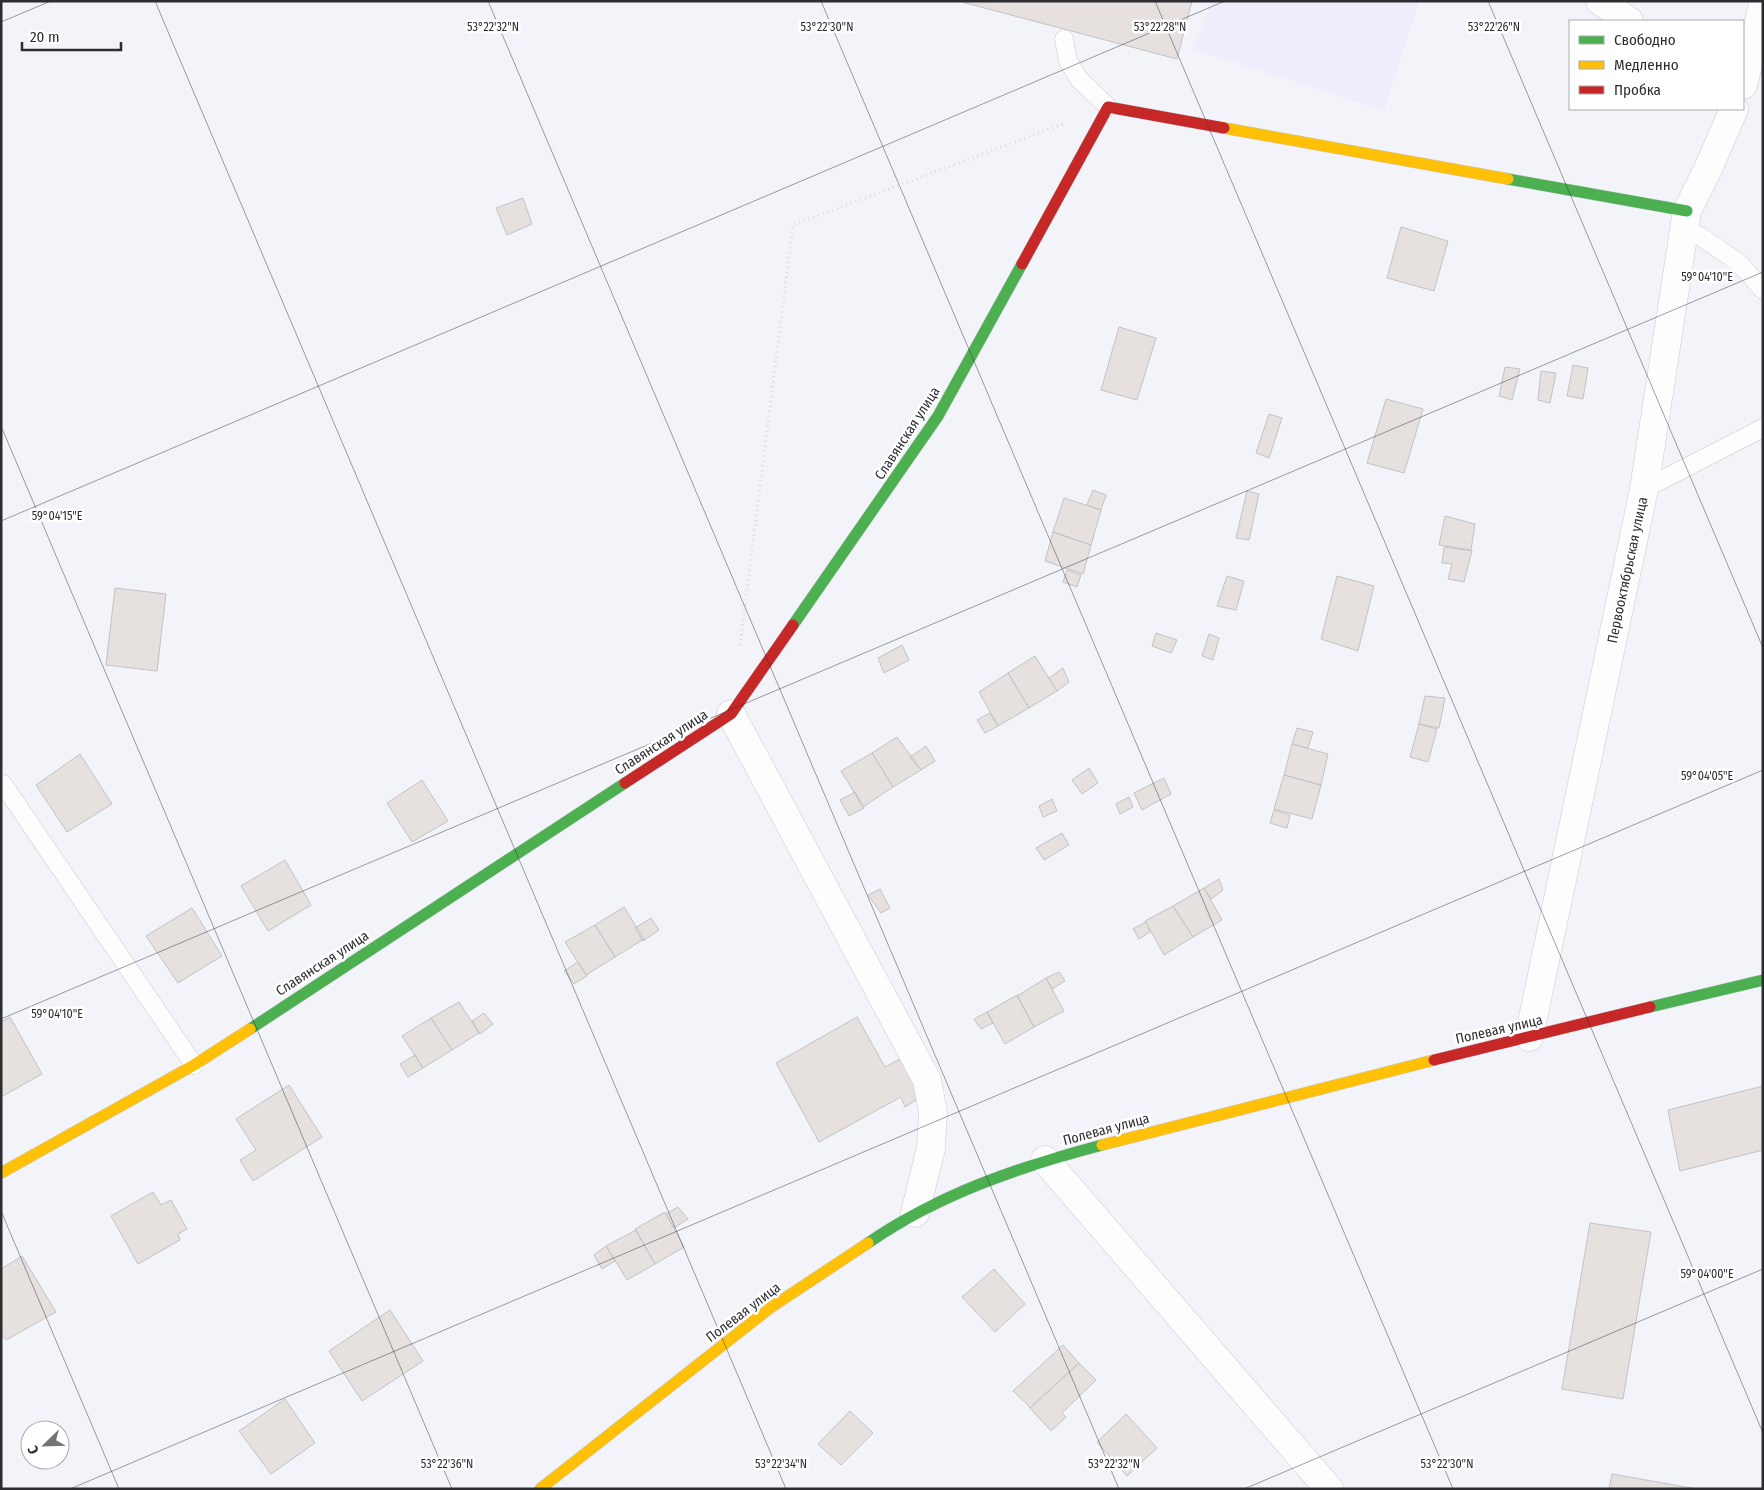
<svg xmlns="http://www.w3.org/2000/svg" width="1764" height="1490" font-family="'Fira Sans Condensed',sans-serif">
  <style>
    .industrial { fill: #efecfb }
    .building { fill: #e6e0df; stroke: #c3c2c4 }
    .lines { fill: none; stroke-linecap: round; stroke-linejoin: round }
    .lane-casing { stroke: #c9cbd0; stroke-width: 19 }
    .street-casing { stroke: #c9cbd0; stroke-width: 29 }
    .fast-casing { stroke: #c9cbd0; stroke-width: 12 }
    .slow-casing { stroke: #c9cbd0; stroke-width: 12 }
    .jam-casing { stroke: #c9cbd0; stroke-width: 12 }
    .path { stroke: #d8dadb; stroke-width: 3; stroke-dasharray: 1 4; stroke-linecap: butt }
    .lane { stroke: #fdfdfe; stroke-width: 18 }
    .street { stroke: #fdfdfe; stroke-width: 28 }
    .fast { stroke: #4caf50; stroke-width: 11 }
    .slow { stroke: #ffc107; stroke-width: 11 }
    .jam { stroke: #c62828; stroke-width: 11 }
    .ticks { fill: none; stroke: #2b2d31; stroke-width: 1; stroke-opacity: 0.45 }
    .labels { text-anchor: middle; stroke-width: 5; stroke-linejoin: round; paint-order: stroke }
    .street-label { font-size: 14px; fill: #2b2d31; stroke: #fff }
    .ticks-label { font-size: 12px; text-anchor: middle; fill: #2b2d31; stroke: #fff; stroke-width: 5; stroke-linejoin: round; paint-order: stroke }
  </style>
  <rect width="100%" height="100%" fill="#f2f4fa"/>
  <path class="industrial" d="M1211 1H1419L1384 111 1194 49Z"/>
  <path class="building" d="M958 1H1192L1177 59Z
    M523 198 532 224 507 235 496 208Z
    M1401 227 1448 241 1434 291 1387 278Z
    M1119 327 1156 338 1137 400 1101 390Z
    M1573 365 1588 368 1583 399 1567 396Z
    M1505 367 1520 369 1512 400 1499 396Z
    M1541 371 1556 373 1550 403 1538 400Z
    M1386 399 1423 409 1404 473 1367 463Z
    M1269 414 1282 418 1269 458 1256 453Z
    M1093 490 1106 495 1101 510 1087 505Z
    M1247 491 1259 494 1249 540 1236 538Z
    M1064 498 1101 510 1091 545 1053 532Z
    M1445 516 1475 524 1471 550 1439 545Z
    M1053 532 1091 545 1083 574 1045 561Z
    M1444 547 1472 551 1464 582 1448 579 1452 564 1442 563Z
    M1067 570 1081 575 1077 587 1063 582Z
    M1227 576 1244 581 1236 610 1217 606Z
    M1337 576 1374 586 1358 651 1321 639Z
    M115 588 166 594 157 671 106 665Z
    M1156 633 1177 640 1171 653 1152 646Z
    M1209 634 1219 638 1213 660 1202 656Z
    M902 645 909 660 884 673 878 658Z
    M1035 656 1057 691 1029 708 1008 673Z
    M1063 668 1069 682 1057 691 1049 678Z
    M1008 673 1029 708 998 726 979 692Z
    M1425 696 1445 698 1439 728 1419 724Z
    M990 713 998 726 985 733 977 720Z
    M1419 724 1437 729 1428 762 1410 757Z
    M1297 728 1313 732 1308 748 1292 744Z
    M897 737 921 770 893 787 872 753Z
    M1292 744 1328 754 1321 785 1284 775Z
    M926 746 935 761 921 770 910 757Z
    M872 753 893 787 863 807 841 771Z
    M80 754 112 804 67 832 36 785Z
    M1089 768 1098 783 1082 794 1072 780Z
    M1284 775 1321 785 1312 819 1274 809Z
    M1164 778 1171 794 1142 810 1134 793Z
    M422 780 448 821 412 842 387 803Z
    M855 792 864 808 849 816 840 800Z
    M1129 797 1133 807 1120 814 1116 804Z
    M1052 799 1057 811 1043 817 1039 806Z
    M1274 810 1290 815 1287 828 1270 823Z
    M1062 833 1069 845 1044 860 1036 848Z
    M285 860 311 905 268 931 241 886Z
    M1219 879 1223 890 1211 899 1204 888Z
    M1204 888 1222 920 1193 937 1173 906Z
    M880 889 890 908 881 913 868 895Z
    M1173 906 1193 937 1164 955 1145 921Z
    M624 907 644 939 615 957 595 925Z
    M192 908 222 956 178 983 146 936Z
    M651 918 659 930 643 941 635 928Z
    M1146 922 1150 932 1139 939 1133 929Z
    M595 925 615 957 586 975 565 942Z
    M578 962 587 976 574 984 564 971Z
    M1059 972 1065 981 1052 989 1046 978Z
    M1046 978 1064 1011 1034 1027 1017 996Z
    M1017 995 1034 1027 1005 1044 987 1012Z
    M459 1002 479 1033 452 1050 431 1018Z
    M987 1012 993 1023 981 1029 974 1019Z
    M484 1013 493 1024 480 1034 472 1021Z
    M10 1017 42 1074 1 1097V1022Z
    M857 1017 885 1067 900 1059 919 1091 916 1100 905 1107 901 1097 819 1142 776 1063Z
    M431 1018 452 1050 423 1068 402 1036Z
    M415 1055 423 1068 408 1077 400 1064Z
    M289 1085 322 1137 253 1181 240 1160 256 1150 236 1119Z
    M1763 1086V1150L1680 1171 1668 1110Z
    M153 1192 161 1205 171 1200 187 1229 178 1234 180 1240 138 1264 111 1216Z
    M678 1207 688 1219 674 1228 666 1214Z
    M665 1212 684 1247 655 1264 635 1229Z
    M1590 1223 1651 1232 1623 1399 1562 1389Z
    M636 1230 655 1264 627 1280 606 1246Z
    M606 1246 615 1261 602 1269 594 1255Z
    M22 1256 56 1312 6 1340 1 1334V1269Z
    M994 1269 1025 1304 995 1332 962 1297Z
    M390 1310 423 1361 362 1401 329 1351Z
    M1063 1345 1079 1363 1030 1408 1028 1405 1013 1391Z
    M1079 1363 1096 1380 1062 1413 1066 1417 1051 1431 1030 1408Z
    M285 1399 315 1443 271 1474 239 1431Z
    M850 1411 873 1433 841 1465 818 1444Z
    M1126 1414 1157 1448 1127 1476 1097 1442Z
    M1612 1474 1697 1489H1609Z"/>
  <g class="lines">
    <g class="lane-casing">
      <path id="lane" d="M1064 39 1068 61 1079 79 1108 107
        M1684 228 1700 236 1739 263 1763 290
        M1644 489 1763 428
        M3 784 194 1065"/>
    </g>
    <g class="street-casing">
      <path id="street" d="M1600 1 1629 21
        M1743 85 1763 5
        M731 714 927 1080 933 1113 931 1148 915 1213
        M1529 1037 1644 489 1687 211 1708 169 1734 109
        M1045 1160 1329 1489"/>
    </g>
    <g class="fast-casing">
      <path id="fast" d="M1508 179 1687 211
        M793 625 938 416 1022 264
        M1650 1007 1763 980
        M250 1029 625 783
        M868 1243C939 1194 1019 1167 1102 1145"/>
    </g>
    <g class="slow-casing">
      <path id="slow" d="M1224 128 1508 179
        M1102 1145 1434 1060
        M1 1173 194 1065 250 1029
        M540 1489 770 1308 868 1243"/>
    </g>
    <g class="jam-casing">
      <path id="jam" d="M1022 264 1108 107 1224 128
        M625 783 731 714 793 625
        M1434 1060 1650 1007"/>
    </g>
    <path class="path" d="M740 645 793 225 1063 124"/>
    <use href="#lane" class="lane"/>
    <use href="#street" class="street"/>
    <use href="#fast" class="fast"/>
    <use href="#slow" class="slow"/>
    <use href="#jam" class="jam"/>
  </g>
  <path class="ticks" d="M155 1 786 1489M488 1 1119 1489M821 1 1453 1489M1155 1 1763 1433M1488 1 1763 648M1 22 51 1M1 426 452 1489M1 521 1225 1M1 1019 1763 272M1 1211 119 1489M70 1489 1763 770M1244 1489 1763 1269"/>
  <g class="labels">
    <g class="street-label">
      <text transform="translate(907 433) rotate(-57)" y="5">Славянская улица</text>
      <text transform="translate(1627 570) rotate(-78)" y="5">Первооктябрьская улица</text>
      <text transform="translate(661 742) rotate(-33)" y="5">Славянская улица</text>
      <text transform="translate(322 963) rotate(-33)" y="5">Славянская улица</text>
      <text transform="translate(1499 1029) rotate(-13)" y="5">Полевая улица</text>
      <text transform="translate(1106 1129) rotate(-15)" y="5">Полевая улица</text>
      <text transform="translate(743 1312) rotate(-37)" y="5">Полевая улица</text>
    </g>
  </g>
  <g class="ticks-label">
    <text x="493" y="31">53°22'32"N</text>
    <text x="827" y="31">53°22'30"N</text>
    <text x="1160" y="31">53°22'28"N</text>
    <text x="1494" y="31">53°22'26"N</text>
    <text x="1707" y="281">59°04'10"E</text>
    <text x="57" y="520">59°04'15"E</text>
    <text x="1707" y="780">59°04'05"E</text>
    <text x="57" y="1018">59°04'10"E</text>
    <text x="1707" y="1278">59°04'00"E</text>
    <text x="447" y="1468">53°22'36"N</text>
    <text x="781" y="1468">53°22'34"N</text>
    <text x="1114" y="1468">53°22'32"N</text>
    <text x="1447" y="1468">53°22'30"N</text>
  </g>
  <rect width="1764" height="1490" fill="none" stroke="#2b2d31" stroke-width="5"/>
  <rect x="1569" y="20" width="175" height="90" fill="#ffffff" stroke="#aaabad"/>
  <rect x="1579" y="36" width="25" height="8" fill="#4caf50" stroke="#aaabad"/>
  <text x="1614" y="45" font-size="15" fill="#2b2d31">Свободно</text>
  <rect x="1579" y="61" width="25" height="8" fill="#ffc107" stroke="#aaabad"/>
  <text x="1614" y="70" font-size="15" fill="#2b2d31">Медленно</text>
  <rect x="1579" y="86" width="25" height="8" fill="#c62828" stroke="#aaabad"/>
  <text x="1614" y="95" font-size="15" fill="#2b2d31">Пробка</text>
  <g transform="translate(45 1445) rotate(247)"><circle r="24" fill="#ffffff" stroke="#aaabad"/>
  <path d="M0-4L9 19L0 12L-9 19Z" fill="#717377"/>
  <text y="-8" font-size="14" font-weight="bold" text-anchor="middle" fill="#2b2d31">С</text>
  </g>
  <path d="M22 42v8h99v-8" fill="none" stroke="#2b2d31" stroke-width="2.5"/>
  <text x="30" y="42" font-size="15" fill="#2b2d31" stroke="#ffffff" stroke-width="4" paint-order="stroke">20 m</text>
</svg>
